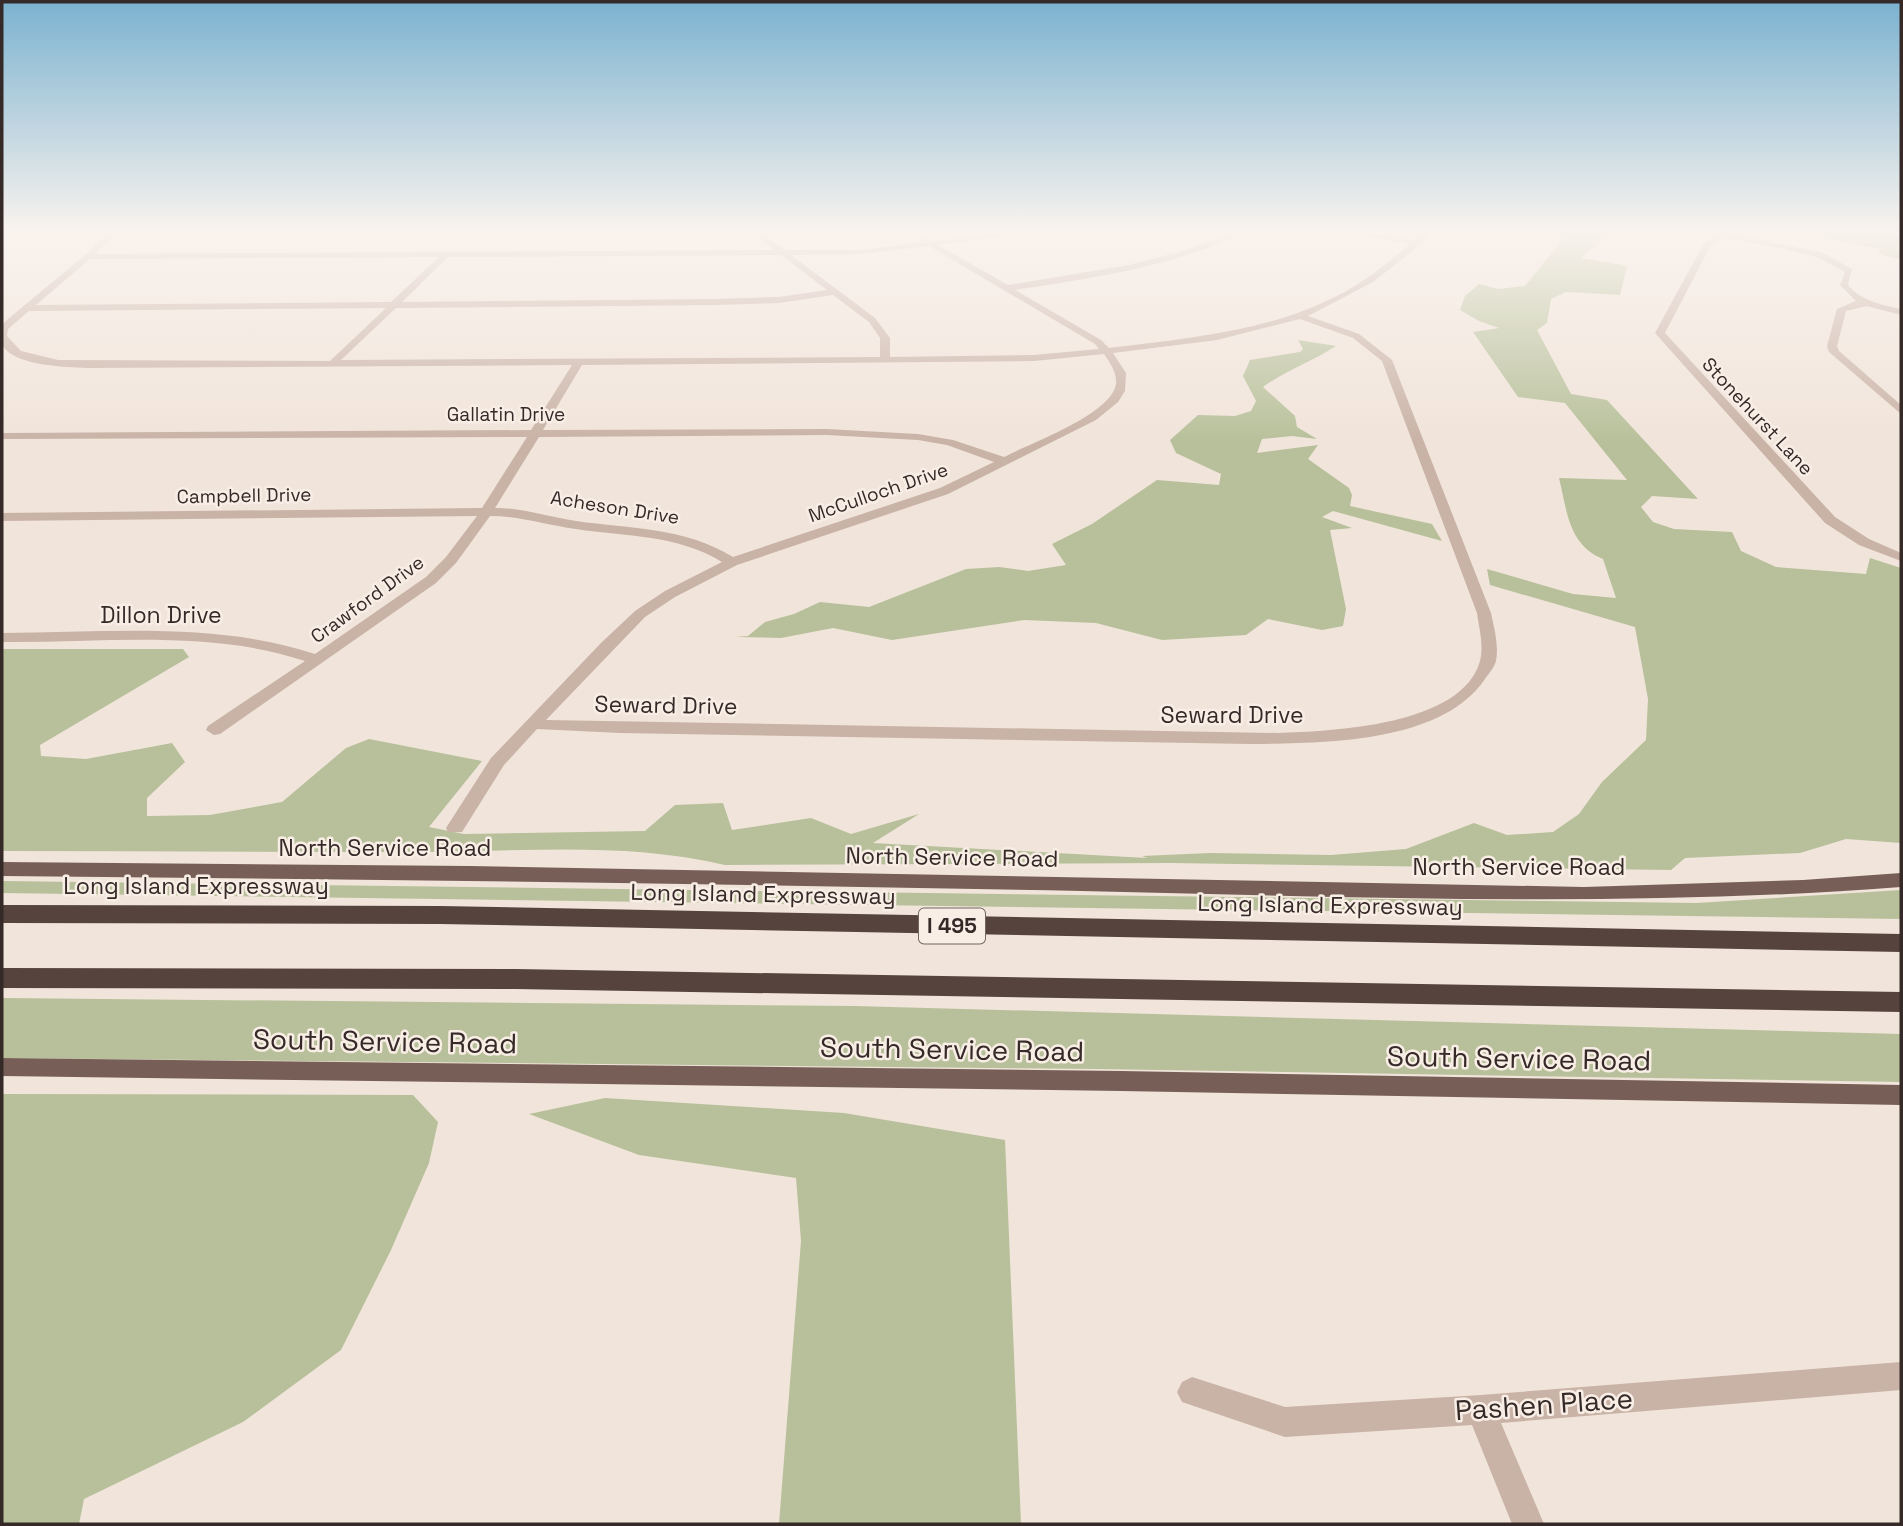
<svg xmlns="http://www.w3.org/2000/svg" width="1903" height="1526" font-family="'Space Grotesk',sans-serif">
  <style>
    .green { fill: #b7c09a }
    .lines { fill: none; stroke-linecap: round; stroke-linejoin: round }
    .minor { fill: #c9b2a6; fill-rule: evenodd }
    .major { fill: #775f58; fill-rule: evenodd }
    .highway { fill: #56433e; fill-rule: evenodd }
    .labels { text-anchor: middle; stroke-width: 5; stroke-linejoin: round; paint-order: stroke }
    .far-street-label { font-size: 19px; fill: #352a27; stroke: #f9eee6 }
    .shield { fill: #f9eee6; stroke: #706560; stroke-width: 2 }
    .shield-label { font-size: 21px; font-weight: bold; fill: #352a27 }
    .street-label { font-size: 23px; fill: #352a27; stroke: #f9eee6 }
    .near-street-label { font-size: 28px; fill: #352a27; stroke: #f9eee6 }
  </style>
  <rect width="100%" height="100%" fill="#f1e4da"/>
  <path class="green" d="M231 229H568L550 235 229 234Z
    M1536 229H1617L1581 258 1627 266 1620 295 1566 292 1551 299 1547 323 1537 330 1571 394 1607 400 1698 499 1652 496 1641 507 1653 522 1674 529 1732 532 1741 551 1776 567 1866 574 1870 558 1901 568V843L1846 839 1800 853 1685 858 1671 870 1171 863 725 865C628 842 529 851 430 852 288 852 145 851 2 851V649H183L189 657 40 745 41 756 86 759 172 743 185 762 147 798V816L210 815 282 802 346 748 369 739 482 761 429 827 464 834 645 831 675 805 723 803 732 830 811 818 851 834 919 814 873 843 1147 858 1142 856 1210 853 1331 855 1406 849 1474 823 1507 835 1553 832 1579 814 1602 782 1646 740 1648 699 1635 627 1490 585 1487 569 1573 594 1616 598 1603 559C1568 545 1567 510 1559 478L1627 480 1565 403 1518 397 1473 332 1499 328 1479 321 1460 310 1465 296 1479 284 1498 289 1525 286 1564 238Z
    M1777 229C1819 229 1860 236 1901 235V260L1879 254 1880 249Z
    M1298 340 1336 346C1312 362 1286 370 1263 387L1295 416 1297 427 1317 439 1292 436 1262 439 1257 453 1318 445 1308 459 1349 488 1352 495 1350 506 1432 524 1442 541 1333 511 1322 517 1352 528 1330 530 1346 609 1343 626 1322 630 1268 619 1246 635 1162 640 1096 623 1024 620 892 640 833 628 781 638 736 637 748 636 765 622 794 614 820 602 869 607 966 569 999 567 1028 571 1066 565 1052 544 1092 524 1157 480 1219 485 1221 474 1176 453 1170 440 1198 415 1235 416 1251 411 1256 401 1243 376 1250 360 1300 352 1303 349Z
    M2 881 1697 903 1901 890V919L2 893Z
    M2 998 854 1006 1901 1034V1082L1096 1069 2 1058Z
    M2 1094 413 1095 438 1122 429 1163 391 1250 341 1350 243 1422 84 1499 79 1524H2Z
    M605 1098 844 1113 1005 1140 1021 1524H779L801 1241 796 1178 639 1155 529 1114Z"/>
  <g class="lines">
    <path class="minor" d="M112 229H120L95 254 775 250 748 229H757L785 250H861L922 242 901 229H910L932 241 1036 229H1059L938 245 1008 285 1129 265 1186 250 1239 229H1249C1237 238 1219 243 1205 249 1144 271 1079 280 1015 290L1101 340 1109 348C1198 337 1291 330 1367 278 1382 268 1396 255 1410 244L1324 229H1342L1415 240 1426 229H1434L1420 245 1373 282 1308 316 1359 334 1392 360 1491 613C1494 628 1499 645 1496 661 1494 668 1489 673 1485 679 1441 744 1322 743 1251 744L620 733 537 729 504 765 462 832H448L446 828 491 758 601 643 635 611 665 591 722 562C676 534 627 537 576 529 546 525 520 516 490 516L456 563 436 583 220 734 214 735 206 730 208 726 305 661C209 629 102 643 2 642V633C106 633 215 621 315 654L426 577 446 557 477 516 2 521V513L482 508 527 437 2 439V433L531 430 572 365 87 368C66 367 15 366 3 346 0 341 2 331 2 324L85 255ZM929 246 1095 344 1099 349 1034 355 890 357V338L875 318 791 255 861 254ZM781 255 827 290 779 297 716 299 402 302 448 257ZM439 257 391 302 36 305 90 259ZM833 295 869 322 880 338V357L341 360 396 308 716 305 779 303ZM386 308 330 361 58 360 21 351 7 336 8 329 29 311ZM1300 319 1353 338 1382 361 1477 613C1479 628 1484 645 1480 661 1462 726 1332 731 1278 733L546 720 645 617 675 597 737 565 948 494 1096 420 1118 402 1125 391 1126 373 1113 353 1217 340ZM1104 354C1110 363 1117 372 1116 384 1112 414 1029 444 1004 457L953 440 918 434 827 429 543 430 582 365 1034 361ZM827 435 918 440 947 445 994 462 940 488 733 557C684 527 631 529 576 521 548 517 523 508 495 508L539 437Z
      M1696 229H1708L1823 253 1852 269 1848 285C1861 301 1882 305 1901 309V315L1867 306 1846 311 1837 346 1839 351 1901 405V414L1829 352 1827 346 1837 309 1856 301 1840 285 1845 272 1817 257 1779 248 1727 238 1711 245 1665 333 1835 517 1869 539 1901 553V561L1859 545 1825 523 1655 333 1704 243 1718 236Z
      M1901 1362V1390L1501 1423 1544 1524H1512L1472 1425 1285 1437 1182 1402 1177 1392 1182 1382 1192 1377 1285 1407 1481 1395Z"/>
    <path class="major" d="M2 862 470 866 1584 887 1803 880 1901 873V887C1628 908 1354 897 1081 891 721 884 362 879 2 876Z
      M2 1058 1121 1071 1901 1085V1105L1121 1091 2 1076Z"/>
    <path class="highway" d="M2 905 440 906 1901 934V952L440 924 2 923Z
      M2 968 515 969 1901 992V1012L515 989 2 988Z"/>
  </g>
  <linearGradient id="sky" x2="0" y2="1"><stop stop-color="#7bb2d0"/><stop offset="0.52" stop-color="#f9f3ee"/><stop offset="1" stop-color="#f9f3ee" stop-opacity="0"/></linearGradient>
  <rect width="1903" height="443" fill="url(#sky)"/>
  <g class="labels">
    <g class="far-street-label">
      <text x="506" y="421">Gallatin Drive</text>
      <text transform="translate(1758 416) rotate(47)" y="7">Stonehurst Lane</text>
      <text transform="translate(878 492) rotate(-19)" y="7">McCulloch Drive</text>
      <text transform="translate(244 495) rotate(-1)" y="7">Campbell Drive</text>
      <text transform="translate(615 507) rotate(9)" y="7">Acheson Drive</text>
      <text transform="translate(367 599) rotate(-36)" y="7">Crawford Drive</text>
    </g>
    <rect class="shield" x="919" y="908.5" width="66" height="35" rx="5"/>
    <g class="shield-label">
      <text x="952" y="933">I 495</text>
    </g>
    <g class="street-label">
      <text x="161" y="623">Dillon Drive</text>
      <text transform="translate(666 705) rotate(1)" y="8">Seward Drive</text>
      <text x="1232" y="723">Seward Drive</text>
      <text x="385" y="856">North Service Road</text>
      <text transform="translate(952 857) rotate(1)" y="8">North Service Road</text>
      <text x="1519" y="875">North Service Road</text>
      <text x="196" y="894">Long Island Expressway</text>
      <text transform="translate(763 894) rotate(1)" y="8">Long Island Expressway</text>
      <text transform="translate(1330 905) rotate(1)" y="8">Long Island Expressway</text>
    </g>
    <g class="near-street-label">
      <text transform="translate(385 1041) rotate(1)" y="10">South Service Road</text>
      <text transform="translate(952 1049) rotate(1)" y="10">South Service Road</text>
      <text transform="translate(1519 1058) rotate(1)" y="10">South Service Road</text>
      <text transform="translate(1544 1404) rotate(-4)" y="10">Pashen Place</text>
    </g>
  </g>
  <rect width="1903" height="1526" fill="none" stroke="#352a27" stroke-width="7"/>
</svg>
